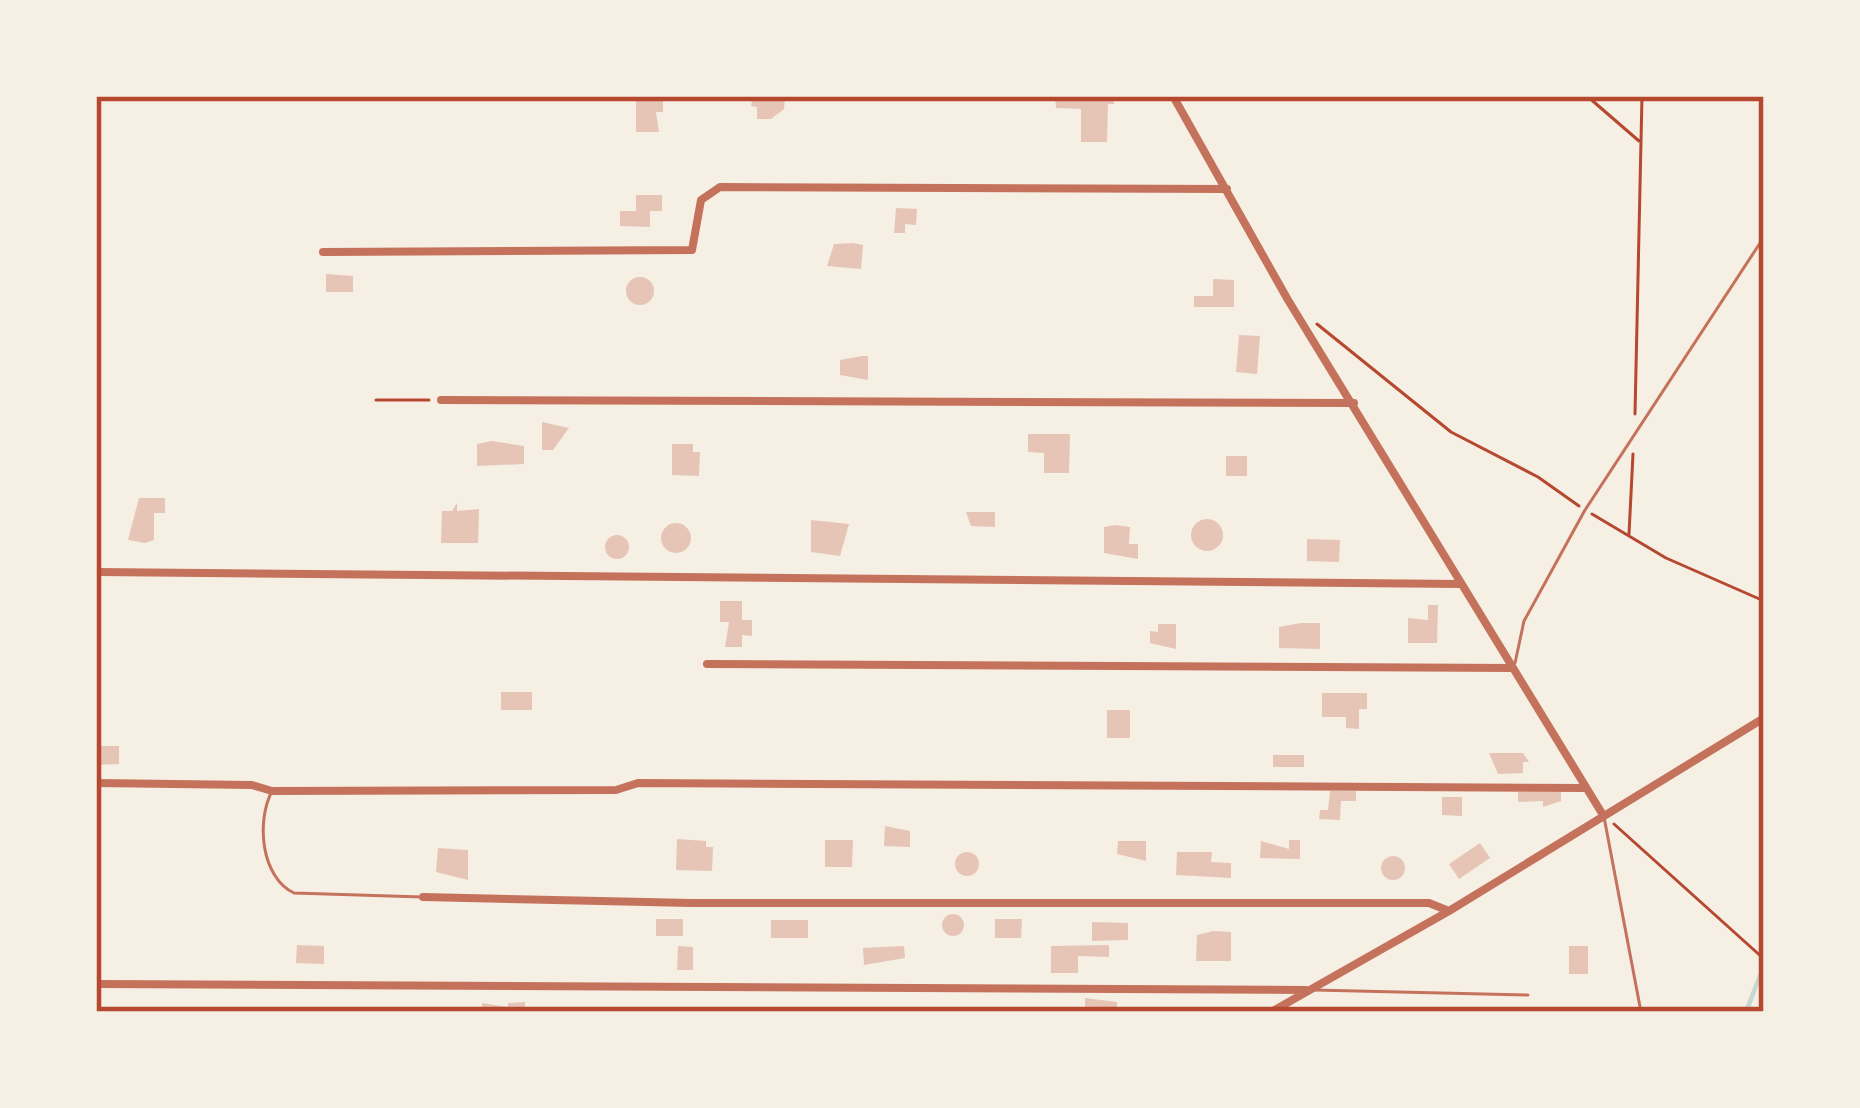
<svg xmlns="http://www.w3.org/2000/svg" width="1860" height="1108" font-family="Mulish,sans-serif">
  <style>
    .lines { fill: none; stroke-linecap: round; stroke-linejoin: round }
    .stream { stroke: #c9d6d2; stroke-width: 4.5 }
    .building { fill: #e6c5b7 }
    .path { stroke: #b5482f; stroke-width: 3 }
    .service { stroke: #c5725c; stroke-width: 3 }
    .minor { stroke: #c5725c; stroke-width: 8 }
    .neatline { fill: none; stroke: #b5482f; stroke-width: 4.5 }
  </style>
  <rect width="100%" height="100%" fill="#f6efe4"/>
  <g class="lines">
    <path class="stream" d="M1746 1012 1761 973"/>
  </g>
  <path class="building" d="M753 96H785L784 109 771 119H757V107L751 106Z
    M1055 96H1114V104H1108L1107 142H1081V109L1056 108Z
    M636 101H663V112H656L659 132H636Z
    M636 195H662V211H650V227L620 226V211H636Z
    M896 208 917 209 916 225 905 224V233H894Z
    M853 243 863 245 861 269 827 266 834 244Z
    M326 274 353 276V292H326Z
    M626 291a14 14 0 1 1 28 0a14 14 0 1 1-28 0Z
    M1213 279 1234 280V307H1194V296H1213Z
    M1239 335 1260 336 1257 374 1236 372Z
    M862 356H868V380L840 375V360Z
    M542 422 569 428 553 450H542Z
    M1028 434H1070L1069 473H1044V453L1028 452Z
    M492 441 524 446V464L477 466V444Z
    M672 444H693V452H700L699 476 672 475Z
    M1226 456H1247V476H1226Z
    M139 498H165V513H154V540L145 543 128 540Z
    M457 503V511L479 509 478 543H441L442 511H452Z
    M966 512H995V527L971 526Z
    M1191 535a16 16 0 1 1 32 0a16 16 0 1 1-32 0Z
    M811 520 849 524 840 556 811 552Z
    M661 538a15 15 0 1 1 30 0a15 15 0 1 1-30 0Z
    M1115 525 1130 527 1129 544H1138V559L1104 553V527Z
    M605 547a12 12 0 1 1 24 0a12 12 0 1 1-24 0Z
    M1307 539 1340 540 1339 562 1307 561Z
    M720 601H742V620H752V636L742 635V647H725L729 622H720Z
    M1428 605H1438L1437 643H1408V618L1428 620Z
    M1301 623H1320V649L1279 648V627Z
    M1158 624H1176V649L1150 643V631L1158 632Z
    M501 692H532V710H501Z
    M1322 693H1367V709H1359V729L1346 728V717H1322Z
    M1107 710H1130V738H1107Z
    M96 746H119V764L96 765Z
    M1489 753H1523L1529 762H1523V773L1498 774Z
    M1273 755H1304V767H1273Z
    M1330 791H1356V801H1341L1340 820 1319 819 1320 810H1328Z
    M1518 792H1561V801L1543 807V801L1518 802Z
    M1442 797H1462V816L1442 815Z
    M885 826 910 831V847L884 846Z
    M677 839 706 841V847H713L712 871 676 870Z
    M825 840H853L852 867H825Z
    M1289 840H1300V859L1260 858 1261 841 1289 849Z
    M1118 841H1146V861L1117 854Z
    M1480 843 1490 858 1459 879 1449 864Z
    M438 848 468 850V880L436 872Z
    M955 864a12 12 0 1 1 24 0a12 12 0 1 1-24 0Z
    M1177 852H1212L1211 862 1231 863V878L1176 875Z
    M1381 868a12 12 0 1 1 24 0a12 12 0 1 1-24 0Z
    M942 925a11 11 0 1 1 22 0a11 11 0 1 1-22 0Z
    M656 919H683V936H656Z
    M995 919H1022L1021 938H995Z
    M771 920H808V938H771Z
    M1092 922 1128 923V940L1092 941Z
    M1213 931 1231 932V961H1196L1197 935Z
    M297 945 324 946V964L296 963Z
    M1109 945V957L1078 956V973H1051V946Z
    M678 946 693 947V970H677Z
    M904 946 905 958 864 965 863 948Z
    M1569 946H1588V974H1569Z
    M1085 998 1117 1002V1012H1085Z
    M525 1002V1012H482V1003L508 1007V1003Z"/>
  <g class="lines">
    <path class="path" d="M1587 96 1639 141
      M1317 324 1451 432 1538 477 1579 506
      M376 400H429
      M1635 414 1642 96
      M1592 514 1666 558 1764 601
      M1629 534 1633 454
      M1614 824 1764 959
      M1763 1012 1764 1009"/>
    <path class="service" d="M1515 663 1524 621 1585 510 1764 237
      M272 791C256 822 261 877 294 893L422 897
      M1604 817 1641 1012
      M1314 990 1528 995"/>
    <path class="minor" d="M1173 96 1288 300 1603 815
      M323 252 692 250 701 200 720 187 1227 189
      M441 400 1354 403
      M96 572 1461 584
      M707 664 1513 668
      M96 783 252 785 272 791 616 790 638 783 1586 788
      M423 897 691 903H1429L1449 911
      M96 984 1306 990
      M1271 1012 1449 911 1764 718"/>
  </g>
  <rect width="1860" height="1108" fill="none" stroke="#f6efe4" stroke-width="198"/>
  <rect x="99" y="99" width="1662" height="910" class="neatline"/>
</svg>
